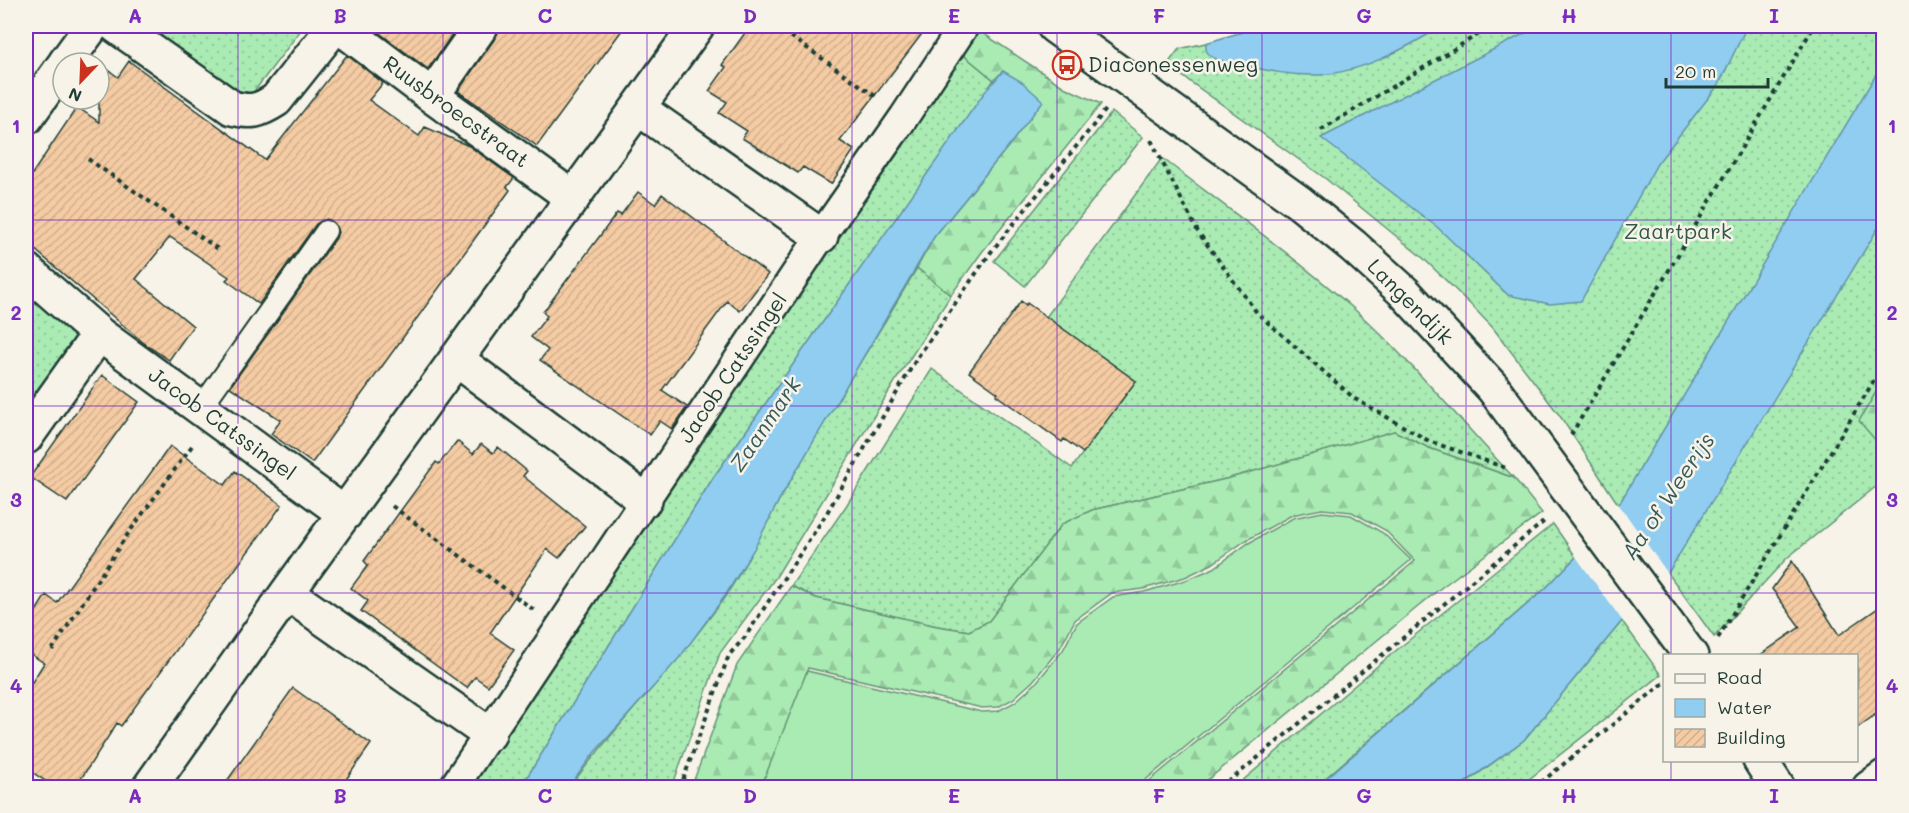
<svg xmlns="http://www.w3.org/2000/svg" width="1909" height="813" font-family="Mali,sans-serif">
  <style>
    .grass { fill: url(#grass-dots); stroke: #649474; stroke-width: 1.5 }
    .forest { fill: url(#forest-firs); stroke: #649474; stroke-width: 1.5 }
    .garden { fill: #aaebb4; stroke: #649474; stroke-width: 1.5 }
    .water { fill: #91cdf1; stroke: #6393a5; stroke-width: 1.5 }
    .pier { fill: #f7f3e8 }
    .building { fill: url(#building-hatch); stroke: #1f3d34; stroke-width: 1.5 }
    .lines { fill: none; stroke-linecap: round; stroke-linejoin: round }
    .service-casing { stroke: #1f3d34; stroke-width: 24 }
    .pedestrian-casing { stroke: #1f3d34; stroke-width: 33 }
    .minor-casing { stroke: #1f3d34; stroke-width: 38 }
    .path { stroke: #1f3d34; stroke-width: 4; stroke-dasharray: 4.5 4.5; stroke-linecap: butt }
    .service { stroke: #f7f3e8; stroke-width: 20 }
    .pedestrian { stroke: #f7f3e8; stroke-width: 28 }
    .minor { stroke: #f7f3e8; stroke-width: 33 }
    .grid { fill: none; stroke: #7b2cbf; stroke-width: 1.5; stroke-opacity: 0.55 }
    .labels { text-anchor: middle; stroke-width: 5; stroke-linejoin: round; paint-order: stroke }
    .poi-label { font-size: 21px; fill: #1f3d34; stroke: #f7f3e8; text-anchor: start }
    .street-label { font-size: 21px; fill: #1f3d34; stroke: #f7f3e8 }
    .park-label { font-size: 21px; fill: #345747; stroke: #f7f3e8 }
    .water-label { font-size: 22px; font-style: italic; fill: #365a5a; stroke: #f7f3e8 }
    .neatline { fill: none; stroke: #7b2cbf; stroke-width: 2 }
    .grid-label { font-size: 20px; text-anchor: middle; font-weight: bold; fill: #7b2cbf }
  </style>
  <defs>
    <pattern id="grass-dots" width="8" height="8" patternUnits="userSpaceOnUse" patternTransform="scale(1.5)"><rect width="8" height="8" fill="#aaebb4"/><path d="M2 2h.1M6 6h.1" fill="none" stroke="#92ca9b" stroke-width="1.8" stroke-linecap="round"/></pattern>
    <pattern id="forest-firs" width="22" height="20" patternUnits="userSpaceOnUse" patternTransform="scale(1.5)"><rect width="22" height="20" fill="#aaebb4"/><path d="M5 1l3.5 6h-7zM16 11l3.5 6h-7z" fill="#92ca9b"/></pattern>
    <pattern id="building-hatch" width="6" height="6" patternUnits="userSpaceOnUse" patternTransform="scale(1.5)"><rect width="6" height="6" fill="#f4cba3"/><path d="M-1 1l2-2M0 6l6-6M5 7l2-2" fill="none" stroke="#d1af8d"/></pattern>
  </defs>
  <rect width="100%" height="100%" fill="#f7f3e8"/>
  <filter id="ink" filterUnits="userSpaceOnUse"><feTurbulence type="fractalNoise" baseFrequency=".0167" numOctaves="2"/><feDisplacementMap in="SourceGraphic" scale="12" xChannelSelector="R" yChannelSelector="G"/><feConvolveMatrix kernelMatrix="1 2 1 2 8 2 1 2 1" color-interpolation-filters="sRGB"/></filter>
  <g filter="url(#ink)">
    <path class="grass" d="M139 26H304L246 102Z
      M1262 26H1883V481L1787 558 1714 637 1614 498 1560 416 1493 328 1472 306 1423 258 1326 179 1167 65 1179 49 1206 43Z
      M960 52 994 80 713 478 521 787 470 788Z
      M1112 112 1143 137 1025 286 994 261Z
      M1162 158C1226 207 1292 255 1353 308 1410 360 1461 421 1514 478L1429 448 1394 431 1230 478 1092 510 1062 524 989 621 969 631 937 626 816 598 791 586 846 506 932 369 1072 468 1135 381 1046 317Z
      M917 268 951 295 896 380 776 577 720 653 672 787 569 788C618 722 677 665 724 598 746 567 761 532 780 499 824 421 871 345 917 268Z
      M26 291 83 339 26 419Z
      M1553 524 1576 557 1546 588 1315 787 1234 788 1388 657Z
      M1622 621 1661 675 1519 787 1459 788 1524 740Z"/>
    <path class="forest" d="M975 28 1064 87 1101 104 982 252 951 295 917 268 934 237 1011 143 1042 101 1003 71 994 80 960 52Z
      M1883 380V449L1859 421Z
      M1394 431 1429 448 1514 478 1542 513 1442 587 1199 787H1142L1415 561 1385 530 1352 512 1322 509 1292 515 1245 541 1212 564 1185 577 1143 589 1112 593 1075 620 1060 648 1033 681 1013 699 998 707 982 708 808 668 781 747 764 787 691 788 737 665 791 586 816 598 937 626 969 631 989 621 1062 524 1092 510 1230 478Z"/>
    <path class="garden" d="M1322 512 1351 515 1383 533 1411 560 1137 787H761L807 671 982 712 998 711 1015 702 1035 684 1063 650 1077 623 1113 597 1144 592 1186 580 1214 568 1247 544 1293 518Z"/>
    <path class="water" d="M1262 26H1442C1407 48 1363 72 1319 75 1293 76 1268 71 1242 65 1229 62 1212 62 1206 50V43Z
      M1539 26H1747L1719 84 1657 164 1581 301 1550 304 1508 295 1437 227 1321 138Z
      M1883 63V220L1668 573 1622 621 1524 740 1459 787 1315 788 1546 588 1576 557 1619 504Z
      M1003 71 1022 82 1043 101 1011 143 934 237 779 500 754 549 725 596 680 657 594 753 569 787H521L713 478 984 93Z"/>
    <path class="pier" d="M1617 502 1669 575 1624 623 1574 554Z"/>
    <path class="building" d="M370 26H458L428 69Z
      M499 26H625L537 146 458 91 496 37Z
      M750 26H928L840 141 854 150 831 184 803 167 798 173 771 156 742 138 747 131 719 113 727 102 709 91 726 67 722 65Z
      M347 55 383 83 369 100 419 136 425 127 469 146 514 178 507 187 510 190 312 463 271 434 281 420 230 387 336 238 338 232 333 222 327 219 316 224 259 304 226 280 229 277 170 237 136 279 193 326 169 360 145 344 26 242V183L77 107 99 122V63L118 77 129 61 265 160Z
      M638 192 655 204 662 194 768 274 740 311 727 301 662 390 687 407 672 429 660 421 650 435 540 360 548 350 531 337 547 316 543 312 617 213 621 215Z
      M1021 301 1026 305 1027 303 1136 381 1083 453 1064 439 1062 442 996 395 998 393 969 372Z
      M102 375 139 402 67 502 30 477Z
      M457 441 473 454 481 444 493 453 498 447 527 471 523 476 585 526 559 558 547 549 490 633 514 650 488 686 475 677 467 688 361 611 368 601 351 588 368 565 364 561 436 462 439 464Z
      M170 446 225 485 235 471 282 505 121 726 117 723 75 788H56L26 768V692L44 663 26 651V627L46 595 57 603Z
      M1792 561 1839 635 1884 604V708L1857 728V656H1759L1800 627 1772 589Z
      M293 688 371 744 340 788H222Z"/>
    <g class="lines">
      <g class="service-casing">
        <path id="service" d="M200 409 326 231"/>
      </g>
      <g class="pedestrian-casing">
        <path id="pedestrian" d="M453 788 821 236 904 117 964 26"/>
      </g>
      <g class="minor-casing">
        <path id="minor" d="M116 26 232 108C252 113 259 111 276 100L335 26
          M339 26 432 96 573 198
          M1054 26 1300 203 1353 246 1404 292 1493 388 1691 656
          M65 63 92 26
          M432 96 481 26
          M638 108 821 236
          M26 118 63 66
          M26 270 99 334 26 437
          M99 334 345 514
          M456 359 645 500
          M287 593 489 734
          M1760 760 1778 788
          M149 788 287 593 697 26
          M1869 788 1884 777"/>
      </g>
      <path class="path" d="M776 26 878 98
        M1321 130 1492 26
        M1151 140 1198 232 1257 313 1355 399 1429 441 1509 469
        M88 159 221 251
        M1571 435 1814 26
        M392 506 534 610
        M1718 638 1884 364
        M52 650 125 538 194 443
        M680 788 729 655 745 637 825 516 917 358 991 252 1108 107
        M1221 788 1547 519
        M1534 788 1664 683"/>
      <use href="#service" class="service"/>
      <use href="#pedestrian" class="pedestrian"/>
      <use href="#minor" class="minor"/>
    </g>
  </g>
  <path class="grid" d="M238 26V788M443 26V788M647 26V788M852 26V788M1057 26V788M1262 26V788M1466 26V788M1671 26V656M26 220H1884M26 406H1884M26 593H1884M1671 760V788"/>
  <defs>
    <g id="bus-ring" transform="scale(1.5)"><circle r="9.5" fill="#f7f3e8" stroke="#c8321e" stroke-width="1.5"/><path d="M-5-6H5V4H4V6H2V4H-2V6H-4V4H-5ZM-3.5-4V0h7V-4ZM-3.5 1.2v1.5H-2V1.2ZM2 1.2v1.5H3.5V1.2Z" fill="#c8321e"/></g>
  </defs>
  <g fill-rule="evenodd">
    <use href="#bus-ring" x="1067" y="65"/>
  </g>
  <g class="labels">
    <g class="poi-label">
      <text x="1088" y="72">Diaconessenweg</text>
    </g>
    <g class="street-label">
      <text transform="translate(456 112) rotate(36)" y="7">Ruusbroecstraat</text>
      <text transform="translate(1410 302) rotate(45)" y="7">Langendijk</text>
      <text transform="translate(733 368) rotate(-56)" y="7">Jacob Catssingel</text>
      <text transform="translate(222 424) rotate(36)" y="7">Jacob Catssingel</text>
    </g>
    <g class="park-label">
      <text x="1678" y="239">Zaartpark</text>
    </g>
    <g class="water-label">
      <text transform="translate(765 424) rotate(-56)" y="8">Zaanmark</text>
      <text transform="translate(1668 496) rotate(-56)" y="8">Aa of Weerijs</text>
    </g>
  </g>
  <rect width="1909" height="813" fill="none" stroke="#f7f3e8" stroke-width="66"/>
  <rect x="1663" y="654" width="195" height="108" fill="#f7f3e8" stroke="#a1aaa0" stroke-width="1.5"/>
  <rect x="1675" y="674" width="30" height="9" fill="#f7f3e8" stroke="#a1aaa0" stroke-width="1.5"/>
  <text x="1717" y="684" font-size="18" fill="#1f3d34">Road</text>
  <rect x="1675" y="699" width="30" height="18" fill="#91cdf1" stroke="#a1aaa0" stroke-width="1.5"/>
  <text x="1717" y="714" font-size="18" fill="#1f3d34">Water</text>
  <rect x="1675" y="729" width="30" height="18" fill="url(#building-hatch)" stroke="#a1aaa0" stroke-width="1.5"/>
  <text x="1717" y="744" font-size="18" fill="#1f3d34">Building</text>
  <g transform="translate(81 81) rotate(203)"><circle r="28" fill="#f7f3e8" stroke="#a1aaa0" stroke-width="1.5"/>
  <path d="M0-4.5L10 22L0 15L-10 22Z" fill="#c8321e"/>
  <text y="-9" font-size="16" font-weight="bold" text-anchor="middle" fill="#1f3d34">N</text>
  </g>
  <path d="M1666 78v9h102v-9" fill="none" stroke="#1f3d34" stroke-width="3"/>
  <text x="1675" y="78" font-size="18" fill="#1f3d34" stroke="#f7f3e8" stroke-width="4.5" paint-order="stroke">20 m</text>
  <rect x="33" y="33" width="1843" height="747" class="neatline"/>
  <g class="grid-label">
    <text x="135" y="23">A</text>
    <text x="340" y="23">B</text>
    <text x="545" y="23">C</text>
    <text x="750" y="23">D</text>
    <text x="954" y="23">E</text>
    <text x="1159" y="23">F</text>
    <text x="1364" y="23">G</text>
    <text x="1569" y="23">H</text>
    <text x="1774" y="23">I</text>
    <text x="16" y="133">1</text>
    <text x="1892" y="133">1</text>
    <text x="16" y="320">2</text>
    <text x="1892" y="320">2</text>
    <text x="16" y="507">3</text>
    <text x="1892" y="507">3</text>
    <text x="16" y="693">4</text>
    <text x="1892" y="693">4</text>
    <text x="135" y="803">A</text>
    <text x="340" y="803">B</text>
    <text x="545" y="803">C</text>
    <text x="750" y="803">D</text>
    <text x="954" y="803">E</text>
    <text x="1159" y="803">F</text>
    <text x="1364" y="803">G</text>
    <text x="1569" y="803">H</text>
    <text x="1774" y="803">I</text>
  </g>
</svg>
